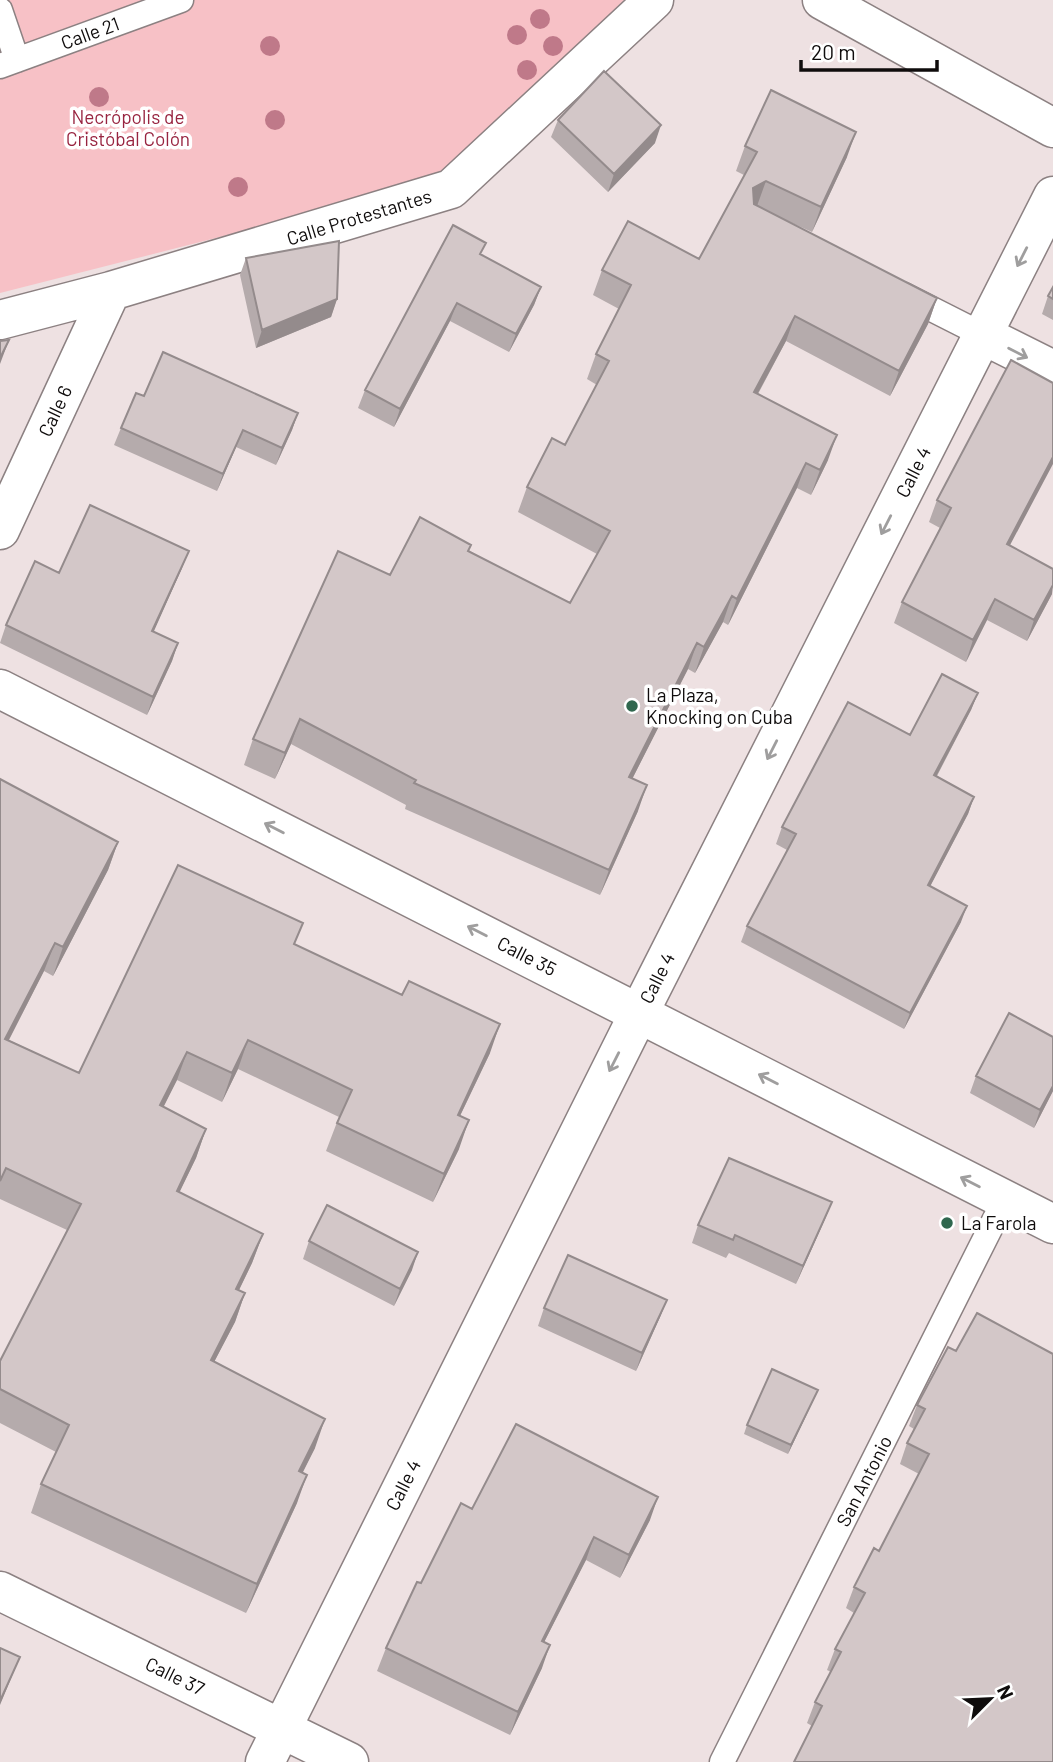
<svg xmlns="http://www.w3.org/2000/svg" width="1053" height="1762" font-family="Barlow,sans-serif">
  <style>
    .green { fill: #f7c1c6 }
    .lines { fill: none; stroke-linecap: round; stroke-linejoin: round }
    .lane-casing { stroke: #8c8182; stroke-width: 27 }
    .street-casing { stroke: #8c8182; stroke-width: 41 }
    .lane { stroke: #fff; stroke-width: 24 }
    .street { stroke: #fff; stroke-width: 38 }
    .tree { fill: #bf7989 }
    .wall { fill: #b5abac }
    .shaded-wall { fill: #948b8c }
    .building { fill: #d3c7c8; stroke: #948b8c; stroke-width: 2 }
    .oneway { stroke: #9f9e9e }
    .poi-dot { fill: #30674e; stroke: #fff; stroke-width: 2.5 }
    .labels { text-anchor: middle; stroke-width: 7; stroke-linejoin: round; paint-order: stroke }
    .street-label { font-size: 19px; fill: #0f0c0c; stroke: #fff }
    .park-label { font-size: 19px; fill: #982440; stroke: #fff }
    .poi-label { font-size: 19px; fill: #0f0c0c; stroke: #fff; text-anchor: start }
  </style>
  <rect width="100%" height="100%" fill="#eee1e2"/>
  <path class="green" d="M0 0H624L444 180 0 293Z"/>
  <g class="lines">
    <g class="lane-casing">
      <path id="lane" d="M0 10 17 60
        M0 66 181 0
        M904 295 983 335
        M722 1762 1005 1199"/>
    </g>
    <g class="street-casing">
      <path id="street" d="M822 0 1053 128
        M0 320 111 291 451 189 654 0
        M983 335 1053 370
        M0 530 111 291
        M0 689 1053 1224
        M0 1591 349 1762
        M265 1762 639 1013 1053 196"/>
    </g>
    <use href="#lane" class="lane"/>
    <use href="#street" class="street"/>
  </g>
  <g class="tree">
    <circle cx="540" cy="19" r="10"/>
    <circle cx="517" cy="35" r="10"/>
    <circle cx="270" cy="46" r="10"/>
    <circle cx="553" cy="46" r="10"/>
    <circle cx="527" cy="70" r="10"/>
    <circle cx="99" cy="97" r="10"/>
    <circle cx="275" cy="120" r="10"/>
    <circle cx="238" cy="187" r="10"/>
  </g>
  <path class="wall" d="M558 120 655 143 608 192 551 137Z
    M745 146 847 157 812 232 770 213 937 298 928 324 890 396 786 341 758 394 828 460 811 495 797 488 728 625 723 622 695 673 688 669 632 779 638 811 600 895 405 809 406 805 291 744 275 779 244 765 253 739 390 575 469 551 570 603 597 554 518 512 527 487 565 445 597 385 587 379 596 354 619 309 593 295 602 270 699 259 744 175 736 171Z
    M482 255 541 287 534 305 509 352 450 321 394 427 358 408 365 390Z
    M246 258 337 299 331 317 256 348 240 275Z
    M1053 287V320L1042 314 1048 296Z
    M1011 360 1010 546 1052 594 1027 641 987 620 966 662 894 623 902 602 940 528 929 522 937 500Z
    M298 413 292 430 276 465 236 447 217 491 114 445 121 428Z
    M182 568 153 632 178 643 172 661 147 715 0 643 6 625 59 573Z
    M978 693 971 710 937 776 974 797 968 814 930 886 961 922 904 1029 741 942 747 926 787 850 776 844 782 827 910 735Z
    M0 779 118 842 108 870 53 976 44 971 9 1040 79 1073 295 945 490 1053 460 1116 459 1149 433 1202 326 1151 339 1117 238 1069 222 1102 177 1080 163 1107 206 1129 196 1158 179 1193 263 1234 252 1263 239 1290 245 1293 235 1322 214 1362 315 1448 302 1473 297 1503 246 1613 31 1513 41 1484 56 1452 0 1423V1361L67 1230 0 1199Z
    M976 1076 1053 1091 1034 1128 970 1093Z
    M832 1202 825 1219 796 1284 729 1253 726 1258 692 1243 698 1225Z
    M309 1241 412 1270 394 1306 303 1259Z
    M667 1300 660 1317 636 1371 538 1326 544 1308Z
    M956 1351 1053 1354 812 1726 807 1723 815 1702 831 1672 827 1670 835 1649 854 1613 846 1608 854 1587 879 1551 919 1474 900 1464 907 1443 914 1429 909 1426 917 1405Z
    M814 1399 788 1454 744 1434 747 1425Z
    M472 1509 650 1520 620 1578 586 1560 544 1642 542 1668 510 1735 377 1671 386 1648 421 1583Z"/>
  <path class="shaded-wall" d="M661 125 655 143 608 192 614 174Z
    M856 132 847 157 812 232 821 207Z
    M766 181 757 206 744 214 753 188Z
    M541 287 534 305 509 352 516 334Z
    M937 298 928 324 890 396 899 371Z
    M337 299 331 317 256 348 262 330Z
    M457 303 450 321 394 427 400 409Z
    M795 316 786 341 745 417 754 392Z
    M9 340 0 364V358Z
    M298 413 292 430 276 465 282 448Z
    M243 430 236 447 217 491 223 474Z
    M837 435 828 460 811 495 820 470Z
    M1053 457V464L999 566 1007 544Z
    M806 463 797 488 728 625 737 599Z
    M189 551 182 568 146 649 152 631Z
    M1053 585 1052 594 1027 641 1034 620Z
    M732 596 723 622 695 673 704 647Z
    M995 599 987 620 966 662 973 640Z
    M178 643 172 661 147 715 153 697Z
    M697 643 688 669 620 803 629 777Z
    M978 693 971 710 928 792 934 775Z
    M300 719 291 744 275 779 285 753Z
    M647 785 638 811 600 895 609 870Z
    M974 797 968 814 922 902 928 885Z
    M118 842 108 870 53 976 63 947Z
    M967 906 961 922 904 1029 910 1013Z
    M55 943 44 971 0 1057 5 1039Z
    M500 1024 490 1053 447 1143 458 1115Z
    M248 1040 238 1069 222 1102 232 1073Z
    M187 1052 177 1080 150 1134 160 1105Z
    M1053 1086V1091L1034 1128 1040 1110Z
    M469 1120 459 1149 433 1202 444 1174Z
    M206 1129 196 1158 166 1220 177 1191Z
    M832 1202 825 1219 796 1284 803 1266Z
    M263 1234 252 1263 226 1317 236 1289Z
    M418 1252 412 1270 394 1306 400 1289Z
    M245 1293 235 1322 200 1389 211 1360Z
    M667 1300 660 1317 636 1371 642 1353Z
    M818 1390 814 1399 788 1454 791 1445Z
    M325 1419 315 1448 289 1500 299 1471Z
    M307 1475 297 1503 246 1613 257 1584Z
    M658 1497 650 1520 620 1578 629 1555Z
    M594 1537 586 1560 533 1664 542 1641Z
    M550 1645 542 1668 510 1735 518 1712Z
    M20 1657 12 1676 0 1705V1701Z"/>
  <path class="building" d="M604 71 661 125 614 174 558 120Z
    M771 90 856 132 821 207 766 181 753 188 754 204 937 298 899 371 795 316 754 392 837 435 820 470 806 463 737 599 732 596 704 647 697 643 629 777 647 785 609 870 414 783 416 780 300 719 285 753 253 739 338 551 390 575 420 517 471 545 468 551 570 603 610 531 527 487 552 438 565 445 609 361 596 354 631 285 602 270 628 221 699 259 757 152 745 146Z
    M453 225 486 243 480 254 541 287 516 334 457 303 400 409 365 390Z
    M339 241 337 299 262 330 246 258Z
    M1053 287V299L1048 296Z
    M9 340 0 358V341Z
    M163 352 298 413 282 448 243 430 223 474 121 428 136 393 144 396Z
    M1011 360 1053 383V457L1007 544 1053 569V585L1034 620 995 599 973 640 902 602 951 508 937 500Z
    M90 505 189 551 152 631 178 643 153 697 6 625 35 561 59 573Z
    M942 674 978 693 934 775 974 797 928 885 967 906 910 1013 747 926 796 834 782 827 848 702 910 735Z
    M0 779 118 842 63 947 55 943 5 1039 79 1073 178 865 303 923 294 944 402 995 409 981 500 1024 458 1115 469 1120 444 1174 337 1123 352 1090 248 1040 232 1073 187 1052 160 1105 206 1129 177 1191 263 1234 236 1289 245 1293 211 1360 325 1419 299 1471 307 1475 257 1584 41 1484 69 1425 0 1389V1361L81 1204 6 1168 0 1181Z
    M1009 1013 1053 1037V1086L1040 1110 976 1076Z
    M729 1158 832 1202 803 1266 735 1235 733 1240 698 1225Z
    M327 1205 418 1252 400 1289 309 1241Z
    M568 1255 667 1300 642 1353 544 1308Z
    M977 1313 1053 1354V1762H794L822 1706 815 1702 841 1652 835 1649 865 1593 854 1587 874 1548 879 1551 929 1454 907 1443 925 1409 917 1405 948 1347 956 1351Z
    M772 1369 818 1390 791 1445 747 1425Z
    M516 1424 658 1497 629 1555 594 1537 542 1641 550 1645 518 1712 386 1648 417 1582 421 1583 461 1503 472 1509Z
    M0 1648 20 1657 0 1701Z"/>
  <defs><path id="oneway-shaft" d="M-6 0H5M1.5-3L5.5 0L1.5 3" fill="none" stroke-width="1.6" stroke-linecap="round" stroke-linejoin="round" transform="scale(1.75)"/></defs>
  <g class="oneway">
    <use href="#oneway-shaft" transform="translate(1022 257) rotate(117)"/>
    <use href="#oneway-shaft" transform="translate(1018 353) rotate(27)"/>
    <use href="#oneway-shaft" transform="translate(886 525) rotate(117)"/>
    <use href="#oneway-shaft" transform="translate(772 750) rotate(117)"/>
    <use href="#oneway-shaft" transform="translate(274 828) rotate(-153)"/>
    <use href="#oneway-shaft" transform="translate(477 931) rotate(-153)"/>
    <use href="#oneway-shaft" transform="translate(614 1062) rotate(117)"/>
    <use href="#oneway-shaft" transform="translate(768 1079) rotate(-153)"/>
    <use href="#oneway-shaft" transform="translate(970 1182) rotate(-153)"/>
  </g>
  <g class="poi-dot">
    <circle cx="632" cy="706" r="7"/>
    <circle cx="947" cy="1223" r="7"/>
  </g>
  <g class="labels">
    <g class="street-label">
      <text transform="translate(90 33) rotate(-20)" y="7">Calle 21</text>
      <text transform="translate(359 217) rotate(-17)" y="7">Calle Protestantes</text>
      <text transform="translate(55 411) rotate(-65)" y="7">Calle 6</text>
      <text transform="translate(913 472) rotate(-63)" y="7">Calle 4</text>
      <text transform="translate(527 956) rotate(27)" y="7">Calle 35</text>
      <text transform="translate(657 978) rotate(-63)" y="7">Calle 4</text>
      <text transform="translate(864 1481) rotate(-63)" y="7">San Antonio</text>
      <text transform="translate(403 1485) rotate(-63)" y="7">Calle 4</text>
      <text transform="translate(175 1676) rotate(26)" y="7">Calle 37</text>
    </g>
    <g class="park-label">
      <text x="128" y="124">Necrópolis de<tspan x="128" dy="22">Cristóbal Colón</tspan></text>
    </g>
    <g class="poi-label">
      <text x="646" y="702">La Plaza,<tspan x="646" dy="22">Knocking on Cuba</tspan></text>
      <text x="961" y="1230">La Farola</text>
    </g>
  </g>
  <g transform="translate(990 1699) rotate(66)" stroke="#ffffff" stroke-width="5" paint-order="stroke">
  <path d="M0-5L12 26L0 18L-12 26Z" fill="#0f0c0c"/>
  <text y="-10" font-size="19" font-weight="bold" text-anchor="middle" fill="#0f0c0c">N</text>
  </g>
  <path d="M801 60v10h136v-10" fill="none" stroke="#0f0c0c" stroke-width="3.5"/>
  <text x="811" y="60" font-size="21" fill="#0f0c0c" stroke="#ffffff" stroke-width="5" paint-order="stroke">20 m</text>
</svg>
